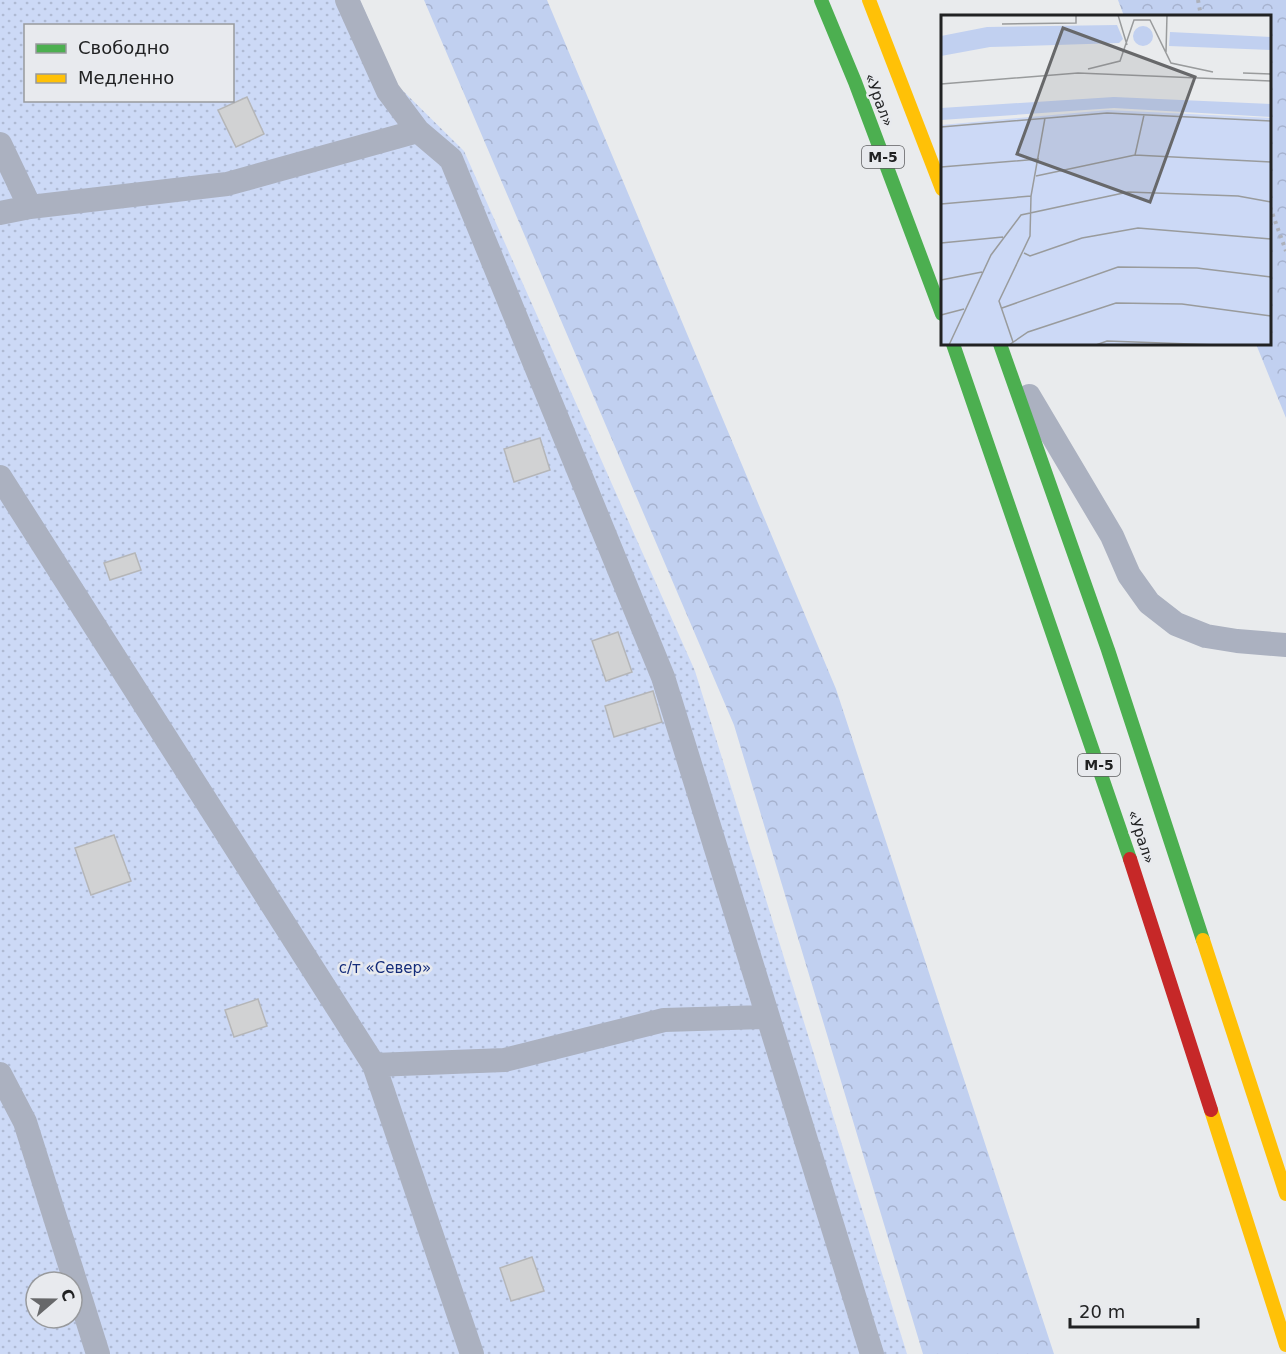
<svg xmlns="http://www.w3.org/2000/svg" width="1286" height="1354" font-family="'DejaVu Sans',sans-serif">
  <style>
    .forest { fill: url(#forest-crowns) }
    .garden { fill: url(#garden-dots); fill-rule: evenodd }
    .building { fill: #d1d2d3; stroke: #b5b6b8; stroke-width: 1.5 }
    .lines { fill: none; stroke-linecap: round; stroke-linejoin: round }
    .path { stroke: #adb1bb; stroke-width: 4; stroke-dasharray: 3 4.5; stroke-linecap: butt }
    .lane { stroke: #abb1c0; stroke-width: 24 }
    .fast { stroke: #4caf50; stroke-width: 14 }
    .slow { stroke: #ffc107; stroke-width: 14 }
    .jam { stroke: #c62828; stroke-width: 14 }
    .labels { text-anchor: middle; stroke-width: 5; stroke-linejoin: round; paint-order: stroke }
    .shield { fill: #e8eaee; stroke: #5d5e60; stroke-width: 1.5 }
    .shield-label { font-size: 14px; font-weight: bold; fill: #212223 }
    .street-label { font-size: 15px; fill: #212223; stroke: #e8eaee }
    .park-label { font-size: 15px; fill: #142c7a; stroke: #e8eaee }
    .inset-road { fill: none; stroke: #999b9c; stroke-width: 1.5 }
    .view { fill: #67686a; fill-opacity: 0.15; stroke: #67686a; stroke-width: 3 }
    .inset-edge { fill: none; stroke: #212223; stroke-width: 3 }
  </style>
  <defs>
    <pattern id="forest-crowns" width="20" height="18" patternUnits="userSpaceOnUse" patternTransform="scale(1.5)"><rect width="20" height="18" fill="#c1d0f0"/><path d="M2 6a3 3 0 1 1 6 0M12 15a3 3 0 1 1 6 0" fill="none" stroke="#a6b2ce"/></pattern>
    <pattern id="garden-dots" width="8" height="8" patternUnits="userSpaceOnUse" patternTransform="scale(1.5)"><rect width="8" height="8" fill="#ccd9f6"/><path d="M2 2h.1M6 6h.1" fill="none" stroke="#afbad3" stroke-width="1.8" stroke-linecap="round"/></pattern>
  </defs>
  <rect width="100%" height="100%" fill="#e9ebed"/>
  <path class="forest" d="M424 0H547L836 689 1054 1354H923L734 725Z
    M1118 0H1286V418L1256 344H1270V16H1124Z"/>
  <path class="garden" d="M0 0H360L397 85 464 151 695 671 907 1354H0ZM26 26H232V100H26ZM36 1282H72V1318H36Z"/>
  <path class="building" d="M247 97 264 134 236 147 218 110Z
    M540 438 550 470 514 482 504 449Z
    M135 553 141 570 110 580 104 563Z
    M618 632 632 672 606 681 592 641Z
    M653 691 662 722 614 737 605 706Z
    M114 835 131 881 91 895 75 848Z
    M258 999 267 1026 234 1037 225 1010Z
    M532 1257 544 1291 511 1301 500 1268Z"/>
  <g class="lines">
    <path class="path" d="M1198 0 1201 16
      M1270 207 1286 251"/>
    <path class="lane" d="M347 0 388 91 418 131 451 159 663 677 872 1354
      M0 144 30 207
      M0 213 30 207 227 184 418 131
      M1029 396 1112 536 1129 575 1149 603 1176 624 1206 636 1237 641 1286 645
      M0 477 374 1065 472 1354
      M374 1065 505 1060 664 1020 768 1017
      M0 1074 25 1122 98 1354"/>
    <path class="fast" d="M821 0 855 82 942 314
      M953 344 1130 859
      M1000 344 1108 650 1203 940"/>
    <path class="slow" d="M869 0 942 189
      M1203 940 1286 1194
      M1211 1110 1286 1345"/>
    <path class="jam" d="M1130 859 1211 1110"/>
  </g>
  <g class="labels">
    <g class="shield">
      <rect x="862" y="146" width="42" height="22" rx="4.5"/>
      <rect x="1078" y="754" width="42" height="22" rx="4.5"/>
    </g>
    <g class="shield-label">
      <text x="883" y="162">М-5</text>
      <text x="1099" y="770">М-5</text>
    </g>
    <g class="street-label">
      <text transform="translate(879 100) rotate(69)" y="5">«Урал»</text>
      <text transform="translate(1141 837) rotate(71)" y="5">«Урал»</text>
    </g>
    <g class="park-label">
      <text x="385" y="973">с/т «Север»</text>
    </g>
  </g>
  <g transform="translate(941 15)">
    <rect width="330" height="330" fill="#e9ebed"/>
    <path d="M176 10 182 24 178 28 49 32 0 41V21L46 12ZM192 21a10 10 0 1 1 20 0a10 10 0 1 1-20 0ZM229 17 330 22V35L228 31ZM173 82 330 89V102L173 93 0 105V93Z" fill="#c1d0f0"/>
    <path d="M167 95 330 103V330H0V110Z" fill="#ccd9f6"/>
    <path class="inset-road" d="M177 0 186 30M61 9 135 8V0M225 37 226 0M147 54 179 46 193 5H209L230 48 272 57M302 58 330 59M0 69 137 58 330 66M0 112 166 98 330 106M194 140 203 100M0 152 98 144M95 161 194 140 330 147M0 189 90 181M0 228 62 222M83 238 89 241 141 223 197 213 330 224M0 265 41 257M61 293 177 252 256 253 330 262M0 300 23 294M72 327 58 286 89 221 90 181 104 103M8 330 50 240 80 200 187 177 297 181 330 187M68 330 87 317 175 288 241 289 330 301M155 330 166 326 277 330"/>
    <path class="view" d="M122 13 254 62 209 187 76 139Z"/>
    <rect width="330" height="330" class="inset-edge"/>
  </g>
  <rect x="24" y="24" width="210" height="78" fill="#e8eaee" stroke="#989a9d" stroke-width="1.5"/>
  <rect x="36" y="44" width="30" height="9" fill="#4caf50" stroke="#989a9d" stroke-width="1.5"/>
  <text x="78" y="54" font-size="18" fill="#212223">Свободно</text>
  <rect x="36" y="74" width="30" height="9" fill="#ffc107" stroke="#989a9d" stroke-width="1.5"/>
  <text x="78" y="84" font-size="18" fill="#212223">Медленно</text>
  <g transform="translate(54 1300) rotate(70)"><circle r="28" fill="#e8eaee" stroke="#989a9d" stroke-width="1.5"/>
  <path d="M0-4.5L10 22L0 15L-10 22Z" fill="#67686a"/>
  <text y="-9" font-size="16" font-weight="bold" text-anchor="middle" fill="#212223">С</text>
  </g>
  <path d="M1070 1318v9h128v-9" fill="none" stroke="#212223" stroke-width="3"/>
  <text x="1079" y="1318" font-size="18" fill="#212223" stroke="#e8eaee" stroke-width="4.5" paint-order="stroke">20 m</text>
</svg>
